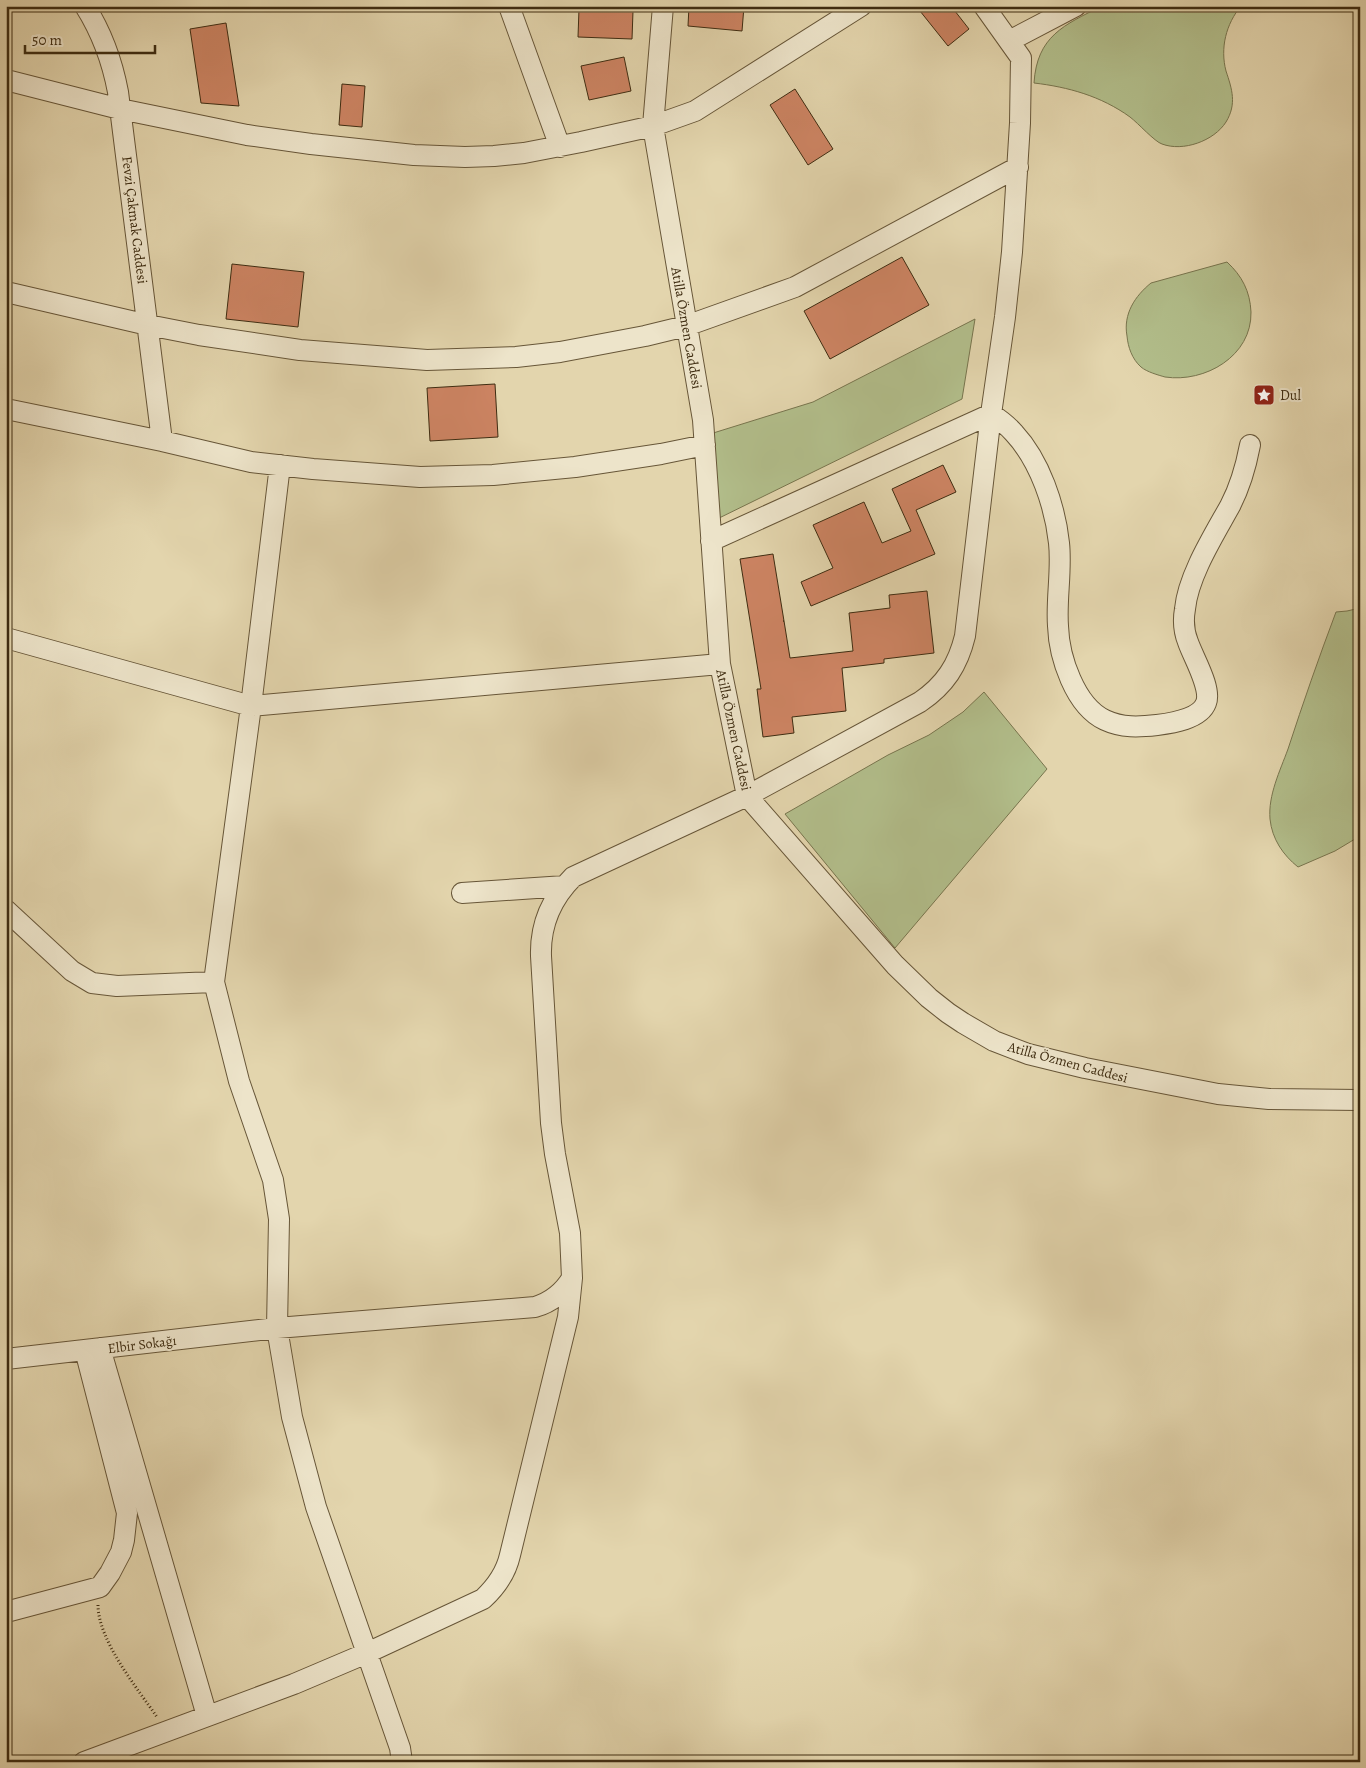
<svg xmlns="http://www.w3.org/2000/svg" width="1366" height="1768" font-family="Alegreya,serif">
  <style>
    .green { fill: #b2be8b; stroke: #78754e }
    .building { fill: #cd8463; stroke: #3e2c11 }
    .lines { fill: none; stroke-linecap: round; stroke-linejoin: round }
    .minor-casing { stroke: #675638; stroke-width: 22 }
    .path { stroke: #3e2c11; stroke-width: 3; stroke-dasharray: 1 2.5; stroke-linecap: butt }
    .minor { stroke: #ede4ca; stroke-width: 20 }
    .labels { text-anchor: middle; stroke-width: 4; stroke-linejoin: round; paint-order: stroke }
    .street-label { font-size: 14px; fill: #3e2c11; stroke: #ede4ca }
    .poi-label { font-size: 14px; fill: #3e2c11; stroke: #ede4ca; text-anchor: start }
  </style>
  <rect width="100%" height="100%" fill="#e3d5ad"/>
  <filter id="stains"><feTurbulence type="fractalNoise" baseFrequency=".004" numOctaves="4"/><feColorMatrix values="0 0 0 0 .2 0 0 0 0 .09 0 0 0 0 .02 0 0 0 .5 -.17"/></filter>
  <radialGradient id="worn" r=".72"><stop offset=".6" stop-color="#630" stop-opacity="0"/><stop offset="1" stop-color="#630" stop-opacity=".3"/></radialGradient>
  <path class="green" d="M1102 6H1241C1226 24 1220 48 1226 71 1232 89 1237 104 1226 122 1214 141 1183 152 1162 144 1155 142 1138 123 1130 117 1101 96 1068 87 1034 83 1037 36 1064 25 1102 6Z
    M1227 262C1242 276 1250 291 1251 312 1252 356 1205 383 1165 377 1158 375 1147 372 1141 367 1132 359 1128 347 1127 336 1123 314 1135 296 1151 283Z
    M975 319 962 399 711 522 710 434 813 402Z
    M1360 608V836L1335 851 1298 867C1283 855 1272 839 1270 819 1268 795 1280 771 1288 749 1303 703 1319 657 1336 612L1347 611Z
    M984 692 1047 769 895 948 785 814 888 755 929 735 963 712Z"/>
  <path class="building" d="M689 6H744L742 31 688 26Z
    M916 6H951L969 29 948 46Z
    M579 9 633 11 632 39 578 37Z
    M226 23 239 106 201 103 190 29Z
    M624 57 631 91 589 100 581 66Z
    M342 84 365 86 362 127 339 125Z
    M795 89 833 149 808 165 770 105Z
    M902 257 929 305 830 359 804 311Z
    M232 264 304 272 298 327 226 319Z
    M495 384 498 437 430 441 427 388Z
    M943 465 956 492 916 510 935 554 811 606 801 582 833 568 813 525 864 502 882 543 911 531 892 489Z
    M773 554 784 621H783H784L790 658 853 651 849 613 890 608 889 595 927 591 934 653 884 659V663L842 668 846 711 792 717 794 733 763 737 757 689H761L740 559Z"/>
  <g class="lines">
    <g class="minor-casing">
      <path id="minor" d="M85 6C102 33 112 60 118 92L162 441
        M509 6 560 147
        M663 6 653 126 703 420 720 664 747 796 895 965 929 998 948 1013 963 1023 994 1041 1028 1054 1085 1068 1218 1094 1269 1099 1360 1100
        M1009 41 1076 6
        M6 80 120 109 247 135 311 144 414 155 465 157 494 156 524 153 581 142 653 126 695 111 861 6
        M6 292 148 325 199 335 300 350 427 360 516 357 560 352 645 336 686 326 795 287 1018 167
        M6 409 162 441 251 462 313 469 420 477 493 475 575 467 661 454 705 445
        M280 465 251 706 214 982 239 1081 273 1180 279 1219 277 1328 292 1417 316 1507 400 1748 402 1762
        M711 541 991 414C999 419 1007 425 1014 433 1040 461 1055 506 1059 543 1062 570 1056 599 1058 626 1059 657 1075 706 1105 720 1122 728 1139 727 1157 725 1172 723 1200 719 1206 703 1212 688 1193 657 1188 642 1184 632 1183 620 1185 609 1188 576 1214 535 1230 506 1240 487 1246 466 1250 445
        M6 638 251 706 720 664
        M462 893 565 886
        M6 910 72 971 92 983 117 986 214 982
        M100 1348 207 1716
        M6 1359 277 1328 535 1307C552 1302 563 1293 572 1278
        M6 1612 100 1587 110 1573 121 1552 124 1540 127 1513 85 1350
        M84 1762 294 1684 367 1653 483 1599C497 1586 506 1573 510 1555L568 1317 572 1278 570 1233 555 1154 551 1123 541 956C540 924 551 899 573 877L747 796 920 702C945 685 958 665 965 636L991 414 1005 317 1012 252 1020 123 1021 58 984 6"/>
    </g>
    <path class="path" d="M98 1605C98 1640 137 1688 157 1717"/>
    <use href="#minor" class="minor"/>
  </g>
  <defs>
    <g id="sight-square" transform="scale(1.125)"><rect x="-9" y="-9" width="18" height="18" rx="4" fill="#8f2418" stroke="#ede4ca"/><path d="M0-6L1.8-2.2L6-1.7L2.9 1.2L3.7 5.4L0 3.3L-3.7 5.4L-2.9 1.2L-6-1.7L-1.8-2.2Z" fill="#fff"/></g>
  </defs>
  <g fill-rule="evenodd">
    <use href="#sight-square" x="1264" y="395"/>
  </g>
  <g class="labels">
    <g class="street-label">
      <text transform="translate(135 220) rotate(83)" y="5">Fevzi Çakmak Caddesi</text>
      <text transform="translate(687 328) rotate(80)" y="5">Atilla Özmen Caddesi</text>
      <text transform="translate(734 730) rotate(78)" y="5">Atilla Özmen Caddesi</text>
      <text transform="translate(1068 1062) rotate(15)" y="5">Atilla Özmen Caddesi</text>
      <text transform="translate(142 1344) rotate(-7)" y="5">Elbir Sokağı</text>
    </g>
    <g class="poi-label">
      <text x="1280" y="400">Dul</text>
    </g>
  </g>
  <rect width="1366" height="1768" fill="none" stroke="#e3d5ad" stroke-width="25"/>
  <rect x="8" y="8" width="1351" height="1753" fill="none" stroke="#3e2c11" stroke-width="2.5"/>
  <rect x="12" y="12" width="1341" height="1743" fill="none" stroke="#3e2c11"/>
  <path d="M25 45v8h130v-8" fill="none" stroke="#3e2c11" stroke-width="2.5"/>
  <text x="32" y="45" font-size="15" fill="#3e2c11" stroke="#ede4ca" stroke-width="4" paint-order="stroke">50 m</text>
  <rect width="100%" height="100%" filter="url(#stains)"/>
  <rect width="100%" height="100%" fill="url(#worn)"/>
</svg>
